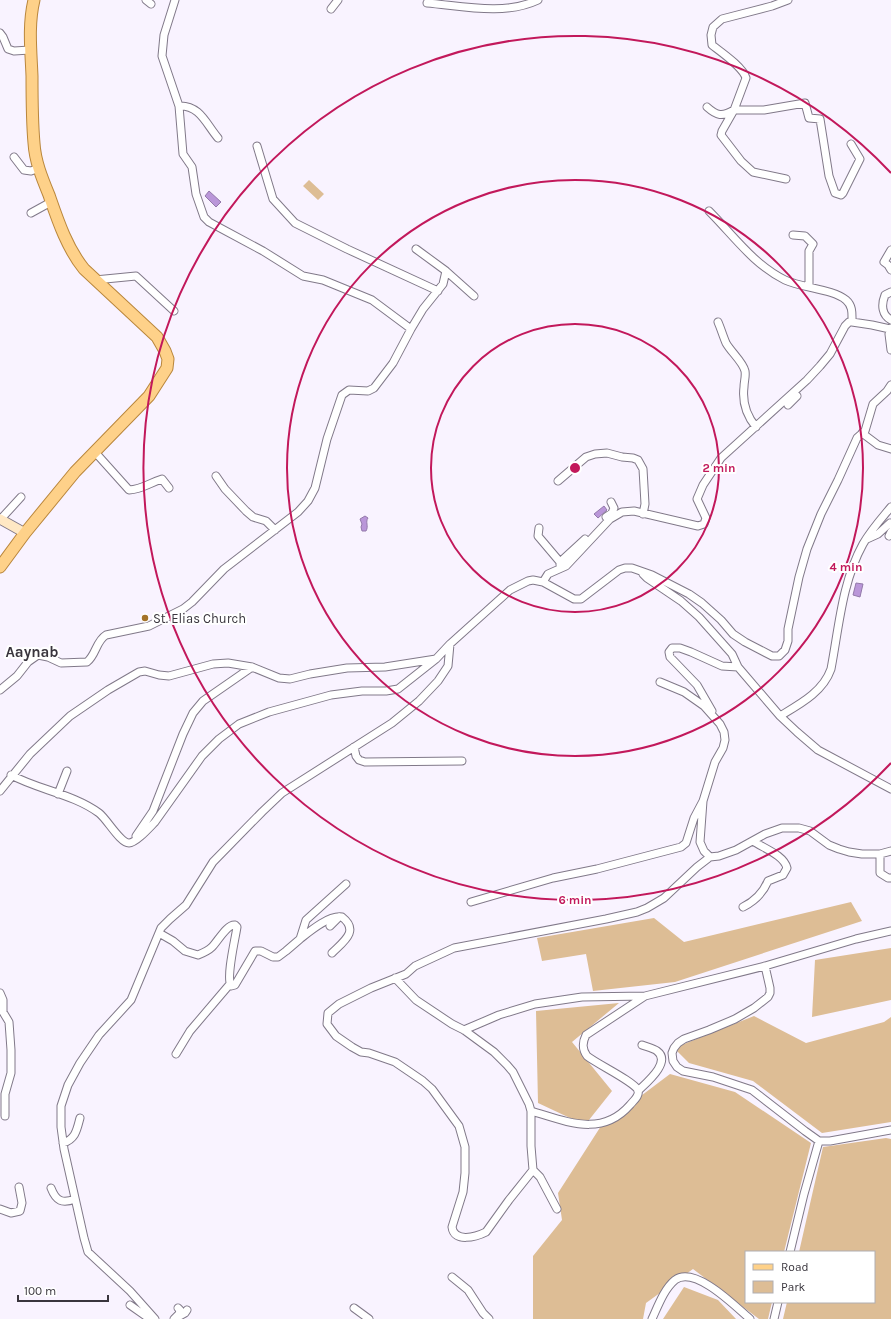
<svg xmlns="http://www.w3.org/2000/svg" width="891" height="1319" font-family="Karla,sans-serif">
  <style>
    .green { fill: #ddbd95 }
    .water { fill: #ba96d9; stroke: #9379aa }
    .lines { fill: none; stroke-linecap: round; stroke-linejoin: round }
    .street-casing { stroke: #817989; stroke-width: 9 }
    .secondary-casing { stroke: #817989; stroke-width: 11 }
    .primary-casing { stroke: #b9863c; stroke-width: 13 }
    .street { stroke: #fff; stroke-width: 7 }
    .secondary { stroke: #ffe8c4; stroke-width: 9 }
    .primary { stroke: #fed189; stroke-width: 11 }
    .ring { fill: none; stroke: #c2185b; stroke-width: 2 }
    .poi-dot { fill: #a47328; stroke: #fff; stroke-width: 1.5 }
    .labels { text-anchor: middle; stroke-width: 4; stroke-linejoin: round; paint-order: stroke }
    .poi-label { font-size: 13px; fill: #39353d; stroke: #fff; text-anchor: start }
    .quarter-label { font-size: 15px; font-weight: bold; fill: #39353d; stroke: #fff }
    .centre { fill: #c2185b; stroke: #fff; stroke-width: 2 }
    .ring-label { font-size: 12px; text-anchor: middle; font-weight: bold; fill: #c2185b; stroke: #fff; stroke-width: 4; stroke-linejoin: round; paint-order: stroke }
  </style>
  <rect width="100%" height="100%" fill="#f9f3ff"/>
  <path class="green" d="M309 180 324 194 318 200 303 186Z
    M851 902 862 921 675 982 593 991 586 954 542 961 537 938 654 918 684 942Z
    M891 948V1000L812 1017 815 960Z
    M619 1003 572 1042 612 1091 585 1125 538 1103 536 1011Z
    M754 1016 806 1043 884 1022 891 1017V1122L822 1133 753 1081 689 1063 674 1048Z
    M670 1074 735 1092 811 1143 784 1252H746V1302H772L768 1319H759L693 1269 646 1303 643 1319H533V1256L562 1220 558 1193 601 1126Z
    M886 1138 891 1139V1319H783L787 1302H874V1252H799L823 1147Z
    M684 1287 718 1300 736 1319H663Z"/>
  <path class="water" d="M209 191 221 202 216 207 205 196Z
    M604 506 607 510 598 518 594 514Z
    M365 516 368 518C365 522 369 526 366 531H362L361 527 362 524 360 519Z
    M856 583 863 584 860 597 853 595Z"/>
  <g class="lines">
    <g class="street-casing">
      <path id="street" d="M146 0 151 4
        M175 0 164 35 162 56 179 106 183 154 192 167 196 194 204 217 209 222 263 251 303 276 323 280 372 300 411 329 423 309 443 284 446 271 416 249
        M427 3C462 6 504 16 538 0
        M331 9 338 0
        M0 33 3 37 8 49 14 51 30 50
        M179 106C200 105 206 124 218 138
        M707 107C717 116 722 117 734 110L746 78C743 67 721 52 712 45L711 35 713 27 722 19 772 6 788 0
        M257 146 273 199 295 223 347 249 438 291
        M14 157 24 170 31 171 39 168
        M786 179 753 172 741 161 721 135 722 131 734 110H764L805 103 809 118 820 119 829 176 835 193 841 195 843 193 860 159 851 144
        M709 211C733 235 754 265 785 280 802 288 833 289 846 300 853 306 852 314 852 322
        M31 213 51 202
        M793 235 805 236 813 244 809 251V287
        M891 250 884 262 888 265 891 270
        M446 271 474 296
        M95 280 136 276 174 311
        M891 292 885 295C881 305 882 315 891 320
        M718 322C721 329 723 336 726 343 731 352 743 362 745 371 746 377 744 381 744 387 742 403 746 415 756 427
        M891 328 889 334 891 350
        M788 405 797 396 792 394
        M862 433 878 445 891 449
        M94 451 129 490C143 489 149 483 162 479L169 488
        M216 476 225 489 246 511 253 517 266 521 275 530
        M558 481 586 457 595 454 607 453 622 457 633 458 638 460 643 469 645 504 643 514
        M606 517 612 513 614 508 611 502
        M0 520 21 497
        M539 528 538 536 560 562V565
        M889 536 891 532
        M867 539 878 534 890 523 891 525
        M560 562 585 539
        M643 574 647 578 681 601 699 617 732 654 738 667 780 716 797 732 818 750 891 789
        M543 582 548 574 566 566 610 519 622 512 634 511 698 526 704 524 706 518 697 499 703 485 721 458 807 380 820 366 830 354 845 326 849 322H852L872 325 890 329
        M660 682 684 692 704 706 720 724 724 732 725 740 723 748 715 762 703 801 700 842 704 851 710 857
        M0 690 17 676 28 662 38 655 48 657 61 663 87 662C96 655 96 641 106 635L149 626 183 609 192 602 224 569 298 512 308 501 315 488 327 439 342 395 349 390 368 391 374 388 393 363 411 329
        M712 711 697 685 670 657 669 652 672 648H680L691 652 722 666 738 667
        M780 716C800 704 823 692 831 669 839 627 842 582 863 544 871 530 881 519 891 507
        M354 747 356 756 359 760 365 762 462 761
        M11 775C39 790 73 794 99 813 107 819 120 843 129 843 136 843 150 827 155 822L202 756 219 739 239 724 269 712 331 695 362 691H386L398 689 436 659
        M0 791 30 754 70 716 108 690 139 672 145 671 159 675 169 676 213 664 228 663 252 667 279 678 290 679 310 674 347 668 385 667 436 659 450 644
        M58 794 67 771
        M136 836 153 811 183 734 193 713 203 701 252 667
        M880 854V873L888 878H891
        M471 902 553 878 597 869 681 847 686 843 694 818 703 801
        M743 907C755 901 763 893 768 881L783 875 787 868C784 855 763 848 753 841
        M330 926 339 917
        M159 933 173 941 185 951 198 955C203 953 208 951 212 947 218 941 227 924 235 925L237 927C235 940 226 977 231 986L235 985 255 951H261L273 957H278L286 951 300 939 306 920 346 884
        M300 939C310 931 329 915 342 917 360 931 343 942 332 953
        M765 966 770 988V993L768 997 754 1008 735 1019 709 1030 684 1039 678 1043 674 1048 672 1053 673 1061 677 1067 683 1071 713 1077 752 1090 805 1131 819 1141H830L891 1130
        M395 978 416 1000 452 1024 464 1030 494 1052 507 1065 513 1072 529 1104 531 1111V1146L533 1170 540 1177 557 1209
        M0 993 3 1000V1012L9 1022 11 1050V1073L5 1094V1116
        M464 1030 499 1015 535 1004 582 997 645 996 765 966 856 939 891 931
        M176 1054 190 1031 230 984
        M638 1091C646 1083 672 1062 657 1051 653 1048 647 1047 642 1045
        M531 1111C566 1121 601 1138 630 1105 633 1101 640 1096 638 1090 633 1081 597 1064 587 1056 582 1049 582 1043 586 1035L645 996
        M63 1143C76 1139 77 1129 80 1118
        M533 1170 509 1200 486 1232C476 1237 454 1243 452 1227L463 1192 465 1173V1147L459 1126 432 1089 423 1081 395 1062 369 1053 361 1052 352 1047 336 1036 327 1024 328 1013 339 1004 371 988 406 974 415 966 454 948 606 919 637 912 647 908 664 898 697 867 710 857 719 856 736 850 765 834 782 828H799L810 831 829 845 839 849 849 852 862 854H880L891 851
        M51 1188C56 1201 62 1204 75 1199
        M0 1209 11 1213 20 1211 22 1203 19 1187
        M790 1252 804 1194 819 1141
        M452 1277 468 1290 483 1313 489 1319
        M130 1305 150 1319
        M354 1308 369 1319
        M176 1318 185 1313 187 1310
        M155 1319 130 1291 88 1252 84 1238 64 1149 61 1127V1106L68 1085 80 1063 99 1035 131 1000 161 928 170 919 186 905 213 862 262 812 282 793 392 723 419 701 438 681 448 666 450 644 510 590 528 581 533 580 543 582 574 599H581L619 570 625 568H632L652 575 689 594 702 603 721 620 733 634 745 642 772 656H779L785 650 788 641V629L799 577 807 549 821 514 838 480 857 438 865 431 873 404 887 391 891 385
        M174 1319 179 1314 180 1310 178 1308
        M652 1319C658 1306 664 1289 675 1280 695 1265 736 1307 750 1319
        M774 1319 778 1302"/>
    </g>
    <g class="secondary-casing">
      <path id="secondary" d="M0 519 25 533"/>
    </g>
    <g class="primary-casing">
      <path id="primary" d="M0 567 25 533 75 472 149 396 167 368 168 359 165 351 157 337 84 269C67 248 58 221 49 195 42 178 35 161 34 143 32 121 32 98 32 76 31 51 28 25 34 0"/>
    </g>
    <use href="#street" class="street"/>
    <use href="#secondary" class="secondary"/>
    <use href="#primary" class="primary"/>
  </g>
  <g class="ring">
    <circle cx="575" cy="468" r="144"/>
    <circle cx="575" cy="468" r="288"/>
    <path d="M891 763A432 432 0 1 1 891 173"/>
  </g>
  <circle class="poi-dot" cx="145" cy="618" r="4"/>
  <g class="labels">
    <g class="poi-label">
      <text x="153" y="623">St. Elias Church</text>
    </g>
    <g class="quarter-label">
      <text x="32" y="657">Aaynab</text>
    </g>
  </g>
  <circle cx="575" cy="468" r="6" class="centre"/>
  <g class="ring-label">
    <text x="719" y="472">2 min</text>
    <text x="846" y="571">4 min</text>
    <text x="575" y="904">6 min</text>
  </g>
  <rect x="745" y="1251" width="130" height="52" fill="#ffffff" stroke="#b0aeb1"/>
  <rect x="753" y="1264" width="20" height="6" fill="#fed189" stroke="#b0aeb1"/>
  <text x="781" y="1271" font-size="12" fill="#39353d">Road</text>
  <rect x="753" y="1281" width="20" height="12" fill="#ddbd95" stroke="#b0aeb1"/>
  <text x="781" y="1291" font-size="12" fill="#39353d">Park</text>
  <path d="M18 1295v6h90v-6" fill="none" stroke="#39353d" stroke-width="2"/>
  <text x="24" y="1295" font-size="12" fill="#39353d" stroke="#ffffff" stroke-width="3" paint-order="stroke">100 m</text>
</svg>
